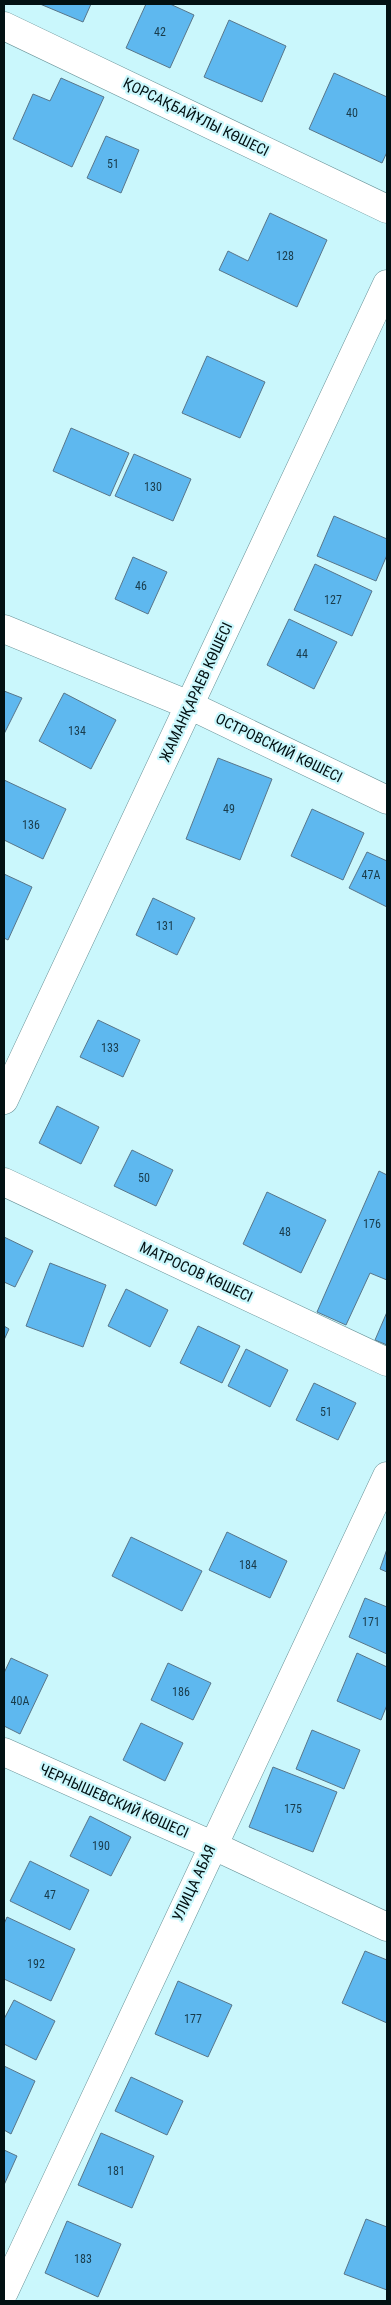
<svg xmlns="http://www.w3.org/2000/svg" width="391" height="2305" font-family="'Roboto Condensed',sans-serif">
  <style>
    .building { fill: #5eb8ef; stroke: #58768a }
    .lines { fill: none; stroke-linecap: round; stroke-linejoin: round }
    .minor-casing { stroke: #699398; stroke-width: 29 }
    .minor { stroke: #fff; stroke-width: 28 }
    .labels { text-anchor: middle; stroke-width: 4.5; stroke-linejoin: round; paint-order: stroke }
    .number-label { font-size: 12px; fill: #193b4a }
    .street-label { font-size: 15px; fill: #021113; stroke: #caf7fc }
  </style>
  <rect width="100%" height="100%" fill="#caf7fc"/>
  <path class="building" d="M40 4H91L83 22Z
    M146 4H170L194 15 170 68 126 48Z
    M229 20 286 46 262 102 204 77Z
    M334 73 387 97V152L382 163 309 129Z
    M61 78 104 97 72 167 13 139 33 94 50 101Z
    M106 136 139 150 121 193 87 178Z
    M270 213 327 240 297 307 219 270 228 251 248 261Z
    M207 356 265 382 240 438 182 413Z
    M71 428 129 453 110 496 53 471Z
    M134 454 191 479 173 521 115 496Z
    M334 516 387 539V555L376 581 317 556Z
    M133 557 167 572 148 614 115 599Z
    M315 564 372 591 352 636 294 610Z
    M289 619 337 642 314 689 267 665Z
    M4 691 22 698 4 734Z
    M64 693 116 720 91 769 39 741Z
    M218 758 272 779 240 860 186 839Z
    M4 780 66 809 43 859 4 840Z
    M312 809 364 833 343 880 291 856Z
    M367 852 387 861V907L349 888Z
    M4 874 32 887 8 940 4 938Z
    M153 898 195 918 177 955 136 935Z
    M98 1020 140 1040 123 1077 80 1057Z
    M57 1106 99 1127 81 1164 39 1143Z
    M132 1150 173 1170 156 1206 114 1186Z
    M379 1171 387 1175V1280L370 1273 346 1325 317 1312Z
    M267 1192 326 1220 301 1273 243 1244Z
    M4 1237 33 1251 15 1287 4 1282Z
    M50 1263 106 1285 83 1347 26 1326Z
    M126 1289 168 1310 150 1347 108 1326Z
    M387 1312V1345L375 1340Z
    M4 1326 9 1329 4 1340Z
    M198 1326 240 1346 222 1383 180 1363Z
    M246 1349 288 1370 270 1407 228 1386Z
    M314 1383 356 1403 338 1440 296 1420Z
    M227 1532 287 1561 270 1598 209 1570Z
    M131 1537 202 1571 182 1611 112 1576Z
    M387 1549V1572L380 1569Z
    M365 1598 387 1607V1654L349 1637Z
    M357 1653 387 1667V1705L381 1720 337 1701Z
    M11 1658 48 1675 20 1734 4 1726V1673Z
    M168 1663 211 1683 193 1720 151 1700Z
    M141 1723 183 1743 165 1781 123 1760Z
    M312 1730 360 1750 344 1789 296 1769Z
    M273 1767 337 1792 313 1852 249 1827Z
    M90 1816 131 1837 111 1876 70 1856Z
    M30 1861 89 1890 70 1930 10 1901Z
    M7 1917 75 1949 51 2001 4 1979V1924Z
    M365 1951 387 1960V2023L342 2003Z
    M178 1981 232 2005 208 2057 155 2034Z
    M14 2000 55 2021 36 2060 4 2044V2019Z
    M4 2066 35 2081 11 2134 4 2130Z
    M131 2077 183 2101 167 2135 115 2111Z
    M101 2133 154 2156 132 2208 78 2185Z
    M4 2150 17 2156 4 2185Z
    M366 2219 387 2227V2290L344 2274Z
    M67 2221 121 2244 98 2297 45 2273Z"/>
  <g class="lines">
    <g class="minor-casing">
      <path id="minor" d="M4 26 387 209
        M4 629 189 705 387 800
        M4 1100 387 284
        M4 1182 387 1362
        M4 1752 212 1845 387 1927
        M4 2292 387 1476"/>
    </g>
    <use href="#minor" class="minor"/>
  </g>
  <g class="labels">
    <g class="number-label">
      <text x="160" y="36">42</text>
      <text x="352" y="117">40</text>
      <text x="113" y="168">51</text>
      <text x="285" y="260">128</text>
      <text x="153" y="491">130</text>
      <text x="141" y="590">46</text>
      <text x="333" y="604">127</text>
      <text x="302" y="658">44</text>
      <text x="77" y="735">134</text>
      <text x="229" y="813">49</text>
      <text x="31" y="829">136</text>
      <text x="371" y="879">47А</text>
      <text x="165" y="930">131</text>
      <text x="110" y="1052">133</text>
      <text x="144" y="1182">50</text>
      <text x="372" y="1228">176</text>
      <text x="285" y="1236">48</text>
      <text x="326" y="1416">51</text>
      <text x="248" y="1569">184</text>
      <text x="371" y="1626">171</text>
      <text x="181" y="1696">186</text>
      <text x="20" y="1705">40А</text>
      <text x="293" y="1813">175</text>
      <text x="101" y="1850">190</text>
      <text x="50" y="1899">47</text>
      <text x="36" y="1968">192</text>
      <text x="193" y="2023">177</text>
      <text x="116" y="2175">181</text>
      <text x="83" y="2263">183</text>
    </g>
    <g class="street-label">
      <text transform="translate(196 117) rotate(26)" y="5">ҚОРСАҚБАЙҰЛЫ КӨШЕСІ</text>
      <text transform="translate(196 692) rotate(-65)" y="5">ЖАМАНҚАРАЕВ КӨШЕСІ</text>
      <text transform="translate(279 748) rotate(26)" y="5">ОСТРОВСКИЙ КӨШЕСІ</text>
      <text transform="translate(196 1272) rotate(25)" y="5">МАТРОСОВ КӨШЕСІ</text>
      <text transform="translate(114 1801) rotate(24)" y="5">ЧЕРНЫШЕВСКИЙ КӨШЕСІ</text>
      <text transform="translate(194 1883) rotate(-65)" y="5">УЛИЦА АБАЯ</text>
    </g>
  </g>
  <rect width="391" height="2305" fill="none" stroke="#021113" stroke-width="10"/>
</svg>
